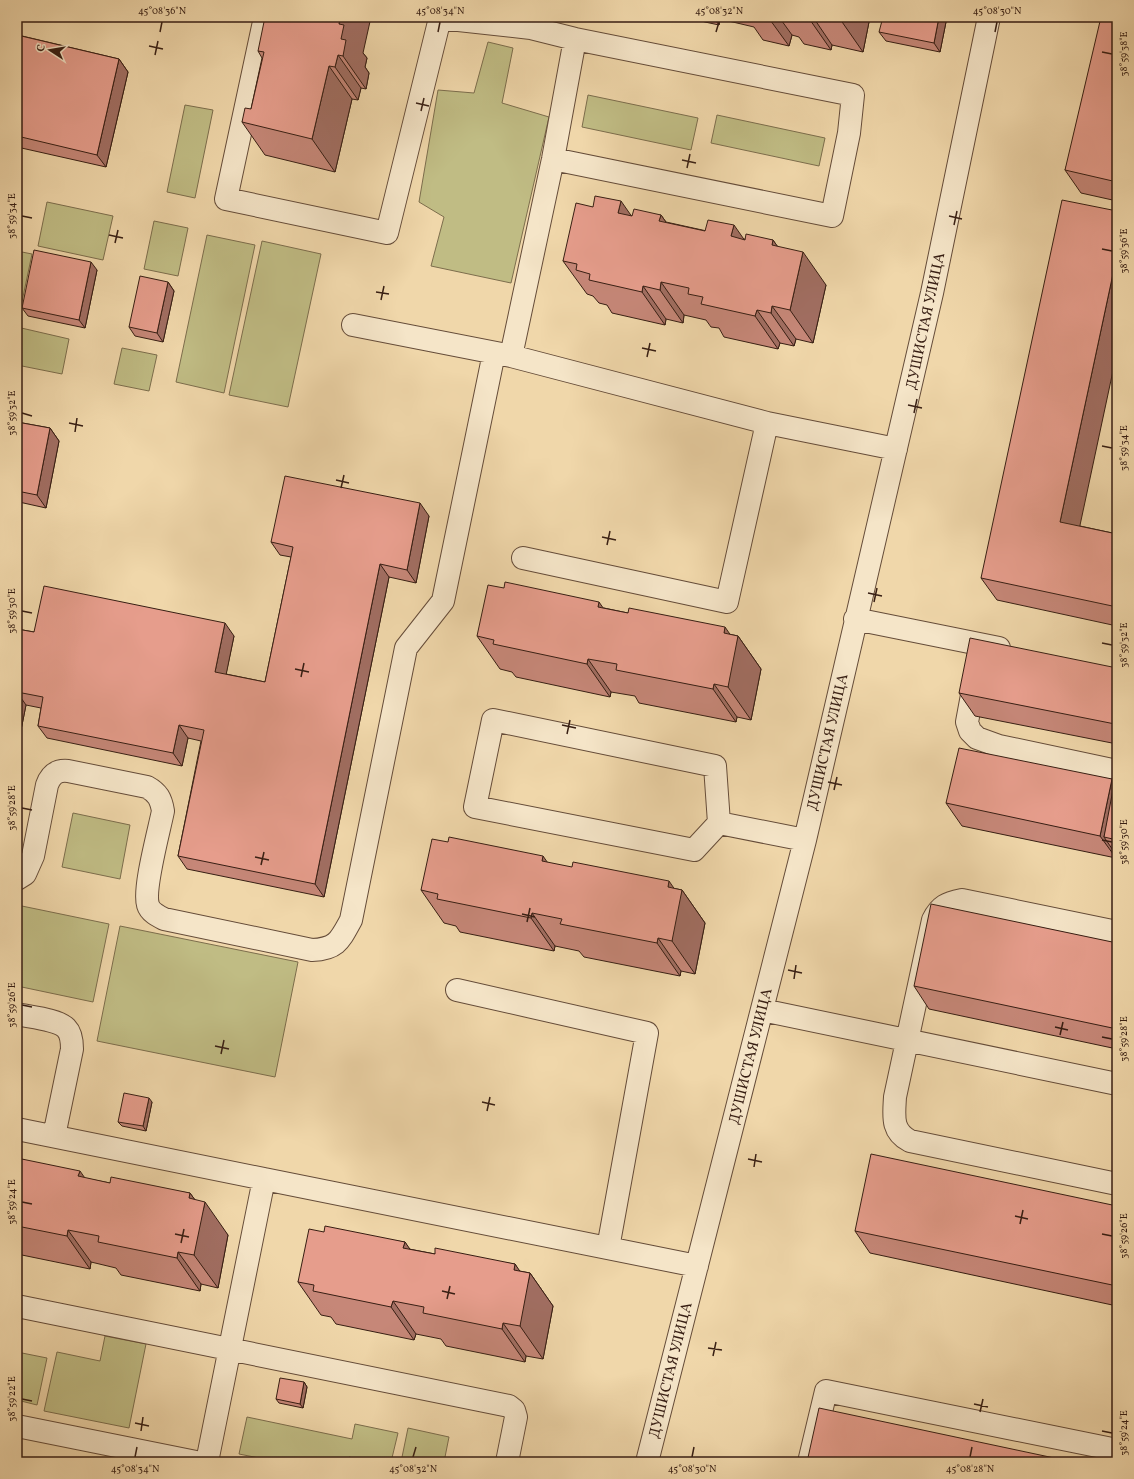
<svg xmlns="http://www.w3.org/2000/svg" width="1134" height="1479" font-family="Vollkorn,serif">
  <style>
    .green { fill: #c0bc84; stroke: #7c6d4c }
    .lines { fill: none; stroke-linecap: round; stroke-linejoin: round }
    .minor-casing { stroke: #654c39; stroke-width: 24 }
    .minor { stroke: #f5e5c8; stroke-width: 22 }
    .wall { fill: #c68778; stroke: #371e13 }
    .shaded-wall { fill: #a16e62; stroke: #371e13 }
    .building { fill: #e69d8c; stroke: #371e13 }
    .ticks { fill: none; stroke: #371e13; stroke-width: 1.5 }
    .labels { text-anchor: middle; stroke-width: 3; stroke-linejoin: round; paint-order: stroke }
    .street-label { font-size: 15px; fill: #371e13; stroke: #f5e5c8 }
    .neatline { fill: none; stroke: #371e13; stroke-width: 1.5 }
    .ticks-label { font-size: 10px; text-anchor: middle; fill: #371e13 }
  </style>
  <rect width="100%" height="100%" fill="#f0d7aa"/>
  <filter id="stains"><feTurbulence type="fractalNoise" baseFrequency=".005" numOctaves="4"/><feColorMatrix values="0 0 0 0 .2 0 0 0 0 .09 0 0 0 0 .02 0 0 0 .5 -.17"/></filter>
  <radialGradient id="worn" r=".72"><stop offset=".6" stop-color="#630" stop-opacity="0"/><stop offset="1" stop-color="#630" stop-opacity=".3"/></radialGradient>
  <path class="green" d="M488 42 513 48 502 103 549 117 511 283 431 266 444 217 419 202 438 90 474 93Z
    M588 95 698 118 691 150 582 127Z
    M185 105 213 110 195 198 167 192Z
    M717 115 825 138 819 166 711 143Z
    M47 202 113 216 103 260 38 246Z
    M154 221 188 228 178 276 144 269Z
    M207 235 255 245 224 393 176 382Z
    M262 241 321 254 288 407 229 395Z
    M17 251 32 254 20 311 17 310Z
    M17 327 69 339 62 374 17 365Z
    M122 348 157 355 149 391 114 384Z
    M73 813 130 825 120 879 62 867Z
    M17 905 109 924 93 1002 17 986Z
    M120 926 298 962 275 1077 97 1041Z
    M105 1336 146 1344 129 1428 44 1411 57 1352 100 1361Z
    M17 1352 47 1358 37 1405 17 1400Z
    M247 1417 352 1439 355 1424 398 1433 391 1462H374L349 1457 347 1462H279L239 1454Z
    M408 1428 449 1437 444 1462H401Z"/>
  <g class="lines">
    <g class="minor-casing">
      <path id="minor" d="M265 17 226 199 387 233 440 18 531 28 575 39 853 95 849 133 832 216 553 159
        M353 325 511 356 767 423 896 449
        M511 356 553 159 575 39
        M523 558 727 602 767 423
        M855 619 999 648
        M975 679 967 722 970 731 977 738 999 746 1117 771
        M719 823 715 766 493 720 475 807 694 850 719 823 805 840
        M17 879 25 874 33 856 47 785C51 774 57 770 68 771L147 787C158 793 161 799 163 811 159 831 143 889 148 905 150 912 158 916 164 919L312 950C337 949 340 940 351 920L406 648 443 601 494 353
        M1117 932 962 900C947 903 940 906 933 920L895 1097C894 1116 891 1131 910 1141L1117 1184
        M457 990 647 1033 608 1248
        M762 1010 1117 1084
        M17 1014C29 1017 57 1019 66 1028 71 1033 72 1042 72 1049L54 1136
        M17 1129 264 1179
        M17 1306 509 1406 514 1410 516 1417 507 1462
        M17 1426 196 1462
        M207 1462 264 1179 697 1266
        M647 1462 805 840 932 293 989 17
        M809 1462 826 1391 1117 1450"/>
    </g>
    <use href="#minor" class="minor"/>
  </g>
  <path class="wall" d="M17 17H22L18 35 119 59 128 72 106 167 17 147Z
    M663 17H678L677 20Z
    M690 17H870L863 52 832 45 831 50 804 44 799 37 792 35 789 46 763 40 754 27 720 19 719 25 705 22 691 18Z
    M947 17 940 52 886 41 879 32Z
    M1117 17V201L1081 193 1065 170Z
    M258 51 363 53 367 58 365 67 369 73 366 89 361 88 358 100 352 99 335 172 265 155 242 122 251 109 262 58Z
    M593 207 631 216 661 215 666 222 743 239 773 240 777 246 826 285 813 343 796 339 794 346 780 343 778 349 724 337 719 328 711 327 706 320 684 315 683 323 666 319 665 325 612 313 607 305 599 303 593 296 587 294 563 261Z
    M97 270 85 328 28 316 22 308Z
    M168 282 174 291 163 342 135 336 129 327Z
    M17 422 50 428 59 441 46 508 19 502 17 510Z
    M429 516 416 583 389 577 324 897 187 869 178 856 201 741 188 738 182 766 47 738 38 726 41 708 26 705 17 750V629L34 632 234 636 226 674 265 682 291 557 280 555 271 542Z
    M1080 526 1117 534V626L997 600 981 578Z
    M604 608 738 636 761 669 751 720 737 717 736 722 639 703 635 696 611 692 610 697 516 677 512 672 500 669 477 636Z
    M1117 668V744L975 716 959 693Z
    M1112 779 1115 783 1117 780V856L1116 858 962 826 946 803Z
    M548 863 682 890 705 923 695 974 681 971 680 976 584 957 579 951 555 946 554 951 460 932 456 926 444 923 421 890Z
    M1117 943V1049L929 1009 914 986Z
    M152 1102 146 1131 122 1126 118 1122Z
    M17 1158 84 1178 110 1183 190 1193 195 1200 228 1235 218 1288 201 1284 200 1291 121 1275 116 1268 91 1262 90 1269 17 1254Z
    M1117 1206V1306L870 1253 855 1231Z
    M324 1232 405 1242 409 1249 435 1254 515 1264 519 1271 530 1273 553 1306 543 1359 526 1356 525 1362 446 1346 441 1339 416 1334 414 1340 336 1324 331 1317 321 1315 298 1282Z
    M304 1382 307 1387 303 1408 279 1403 276 1399Z"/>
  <path class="shaded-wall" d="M17 17H22L17 41Z
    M340 17H371L363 53 367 58 365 67 369 73 366 89 343 56 339 24Z
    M713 17H719L720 19 719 25Z
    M768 17H779L792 35 789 46Z
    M808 17H813L832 45 831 50Z
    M840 17H870L863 52 840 19Z
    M939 17H947L940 52 934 43Z
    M338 55 361 88 358 100 335 67Z
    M119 59 128 72 106 167 97 155Z
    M329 66 352 99 335 172 312 139Z
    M621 201 644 234 618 213Z
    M661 215 684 248 659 221Z
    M734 225 757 258 731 236Z
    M773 240 796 273 772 245Z
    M803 252 826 285 813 343 790 310Z
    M1117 255V352L1076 544 1060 522Z
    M91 262 97 270 85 328 79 320Z
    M168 282 174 291 163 342 157 333Z
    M661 282 684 315 683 323 660 290Z
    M643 286 666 319 665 325 642 292Z
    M772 306 796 339 794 346 771 313Z
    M757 310 780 343 778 349 755 316Z
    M50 428 59 441 46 508 37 495Z
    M17 500 19 502 17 510Z
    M420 503 429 516 416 583 407 570Z
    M380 564 389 577 324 897 315 884Z
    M599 602 622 635 598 607Z
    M225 623 234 636 224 685 215 672Z
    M725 627 736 643 738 636 761 669 751 720 728 687 724 633Z
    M588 659 611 692 610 697 587 664Z
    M714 684 737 717 736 722 713 689Z
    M17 692 26 705 17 750Z
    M1117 714V728L1115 724Z
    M179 725 188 738 182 766 173 753Z
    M1112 779 1117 786 1104 837 1117 856 1116 858 1100 836Z
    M543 856 566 889 542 861Z
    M669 881 680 897 682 890 705 923 695 974 672 941 668 887Z
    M532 913 555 946 554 951 531 918Z
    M658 938 681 971 680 976 657 943Z
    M149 1098 152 1102 146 1131 143 1126Z
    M80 1171 103 1204 78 1176Z
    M190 1193 203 1211 205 1202 228 1235 218 1288 194 1255 189 1198Z
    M68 1230 91 1262 90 1269 67 1236Z
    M405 1242 428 1275 403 1248Z
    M178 1252 201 1284 200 1291 177 1258Z
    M515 1264 528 1283 530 1273 553 1306 543 1359 520 1326 514 1270Z
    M393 1301 416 1334 414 1340 391 1307Z
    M503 1323 526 1356 525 1362 502 1329Z
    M304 1382 307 1387 303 1408 300 1404Z"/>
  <path class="building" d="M265 17H340L339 24 344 25 341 39 346 40 343 56 338 55 335 67 329 66 312 139 242 122 245 108 251 109 264 52 258 51Z
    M832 17H840V19Z
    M883 17H939L934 43 879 32Z
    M1101 17H1117V182L1065 170Z
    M17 35 119 59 97 155 17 136Z
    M595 196 621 201 618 213 632 216 634 209 661 215 659 221 705 231 708 220 734 225 731 236 745 240 746 234 773 240 772 245 803 252 790 310 772 306 771 313 757 310 755 316 701 304 703 297 688 294 689 288 661 282 660 290 643 286 642 292 589 280 590 274 576 270 577 264 563 261 576 203 593 207Z
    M1062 200 1117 211V255L1060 522 1117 534V607L981 578Z
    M34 250 91 262 79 320 22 308Z
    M140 276 168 282 157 333 129 327Z
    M17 422 50 428 37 495 17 491Z
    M285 476 420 503 407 570 380 564 315 884 178 856 204 730 179 725 173 753 38 726 43 697 17 692V693V629L34 632 44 586 225 623 215 672 265 682 293 547 271 542Z
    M505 582 599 602 598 607 628 613 629 608 725 627 724 633 738 636 728 687 714 684 713 689 616 670 617 664 588 659 587 664 493 644 494 640 477 636 488 585 504 588Z
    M970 638 1117 668V714L1115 724 959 693Z
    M959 748 1112 779 1100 836 946 803Z
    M1115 779 1117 780V840L1104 837Z
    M449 837 543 856 542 861 572 867 573 862 669 881 668 887 682 890 672 941 658 938 657 943 560 924 562 919 532 913 531 918 437 899 438 894 421 890 432 839 448 842Z
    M931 904 1117 943V1029L914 986Z
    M124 1093 149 1098 143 1126 118 1122Z
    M871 1154 1117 1206V1286L855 1231Z
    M17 1158 80 1171 78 1176 110 1183 111 1177 190 1193 189 1198 205 1202 194 1255 178 1252 177 1258 98 1242 99 1236 68 1230 67 1236 17 1226Z
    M325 1226 405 1242 403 1248 435 1254V1248L515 1264 514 1270 530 1273 520 1326 503 1323 502 1329 423 1313 424 1307 393 1301 391 1307 313 1291 314 1285 298 1282 309 1229 324 1232Z
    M280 1378 304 1382 300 1404 276 1399Z
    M819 1408 1073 1462H807Z
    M42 1459 58 1462H41Z
    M17 1460 26 1462H17Z"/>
  <path class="ticks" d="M160 32 162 22M438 32 440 22M716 32 719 22M995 32 997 22M149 46 163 49M1102 52 1112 54M155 55 158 41M416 103 429 106M421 111 424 98M682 160 696 163M687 168 690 154M22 216 32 218M949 216 962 219M954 225 957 211M109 235 123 238M115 243 118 230M1102 249 1112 251M376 292 389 294M381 300 384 286M642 348 656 351M647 357 650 343M908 405 922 408M22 413 32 416M914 413 917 399M69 423 83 426M75 432 77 418M1102 446 1112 448M336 480 349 483M341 488 344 475M602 537 616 540M607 545 610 531M868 593 882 596M874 602 877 588M22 611 32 613M1102 643 1112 645M295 669 309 672M301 677 304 663M562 725 576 728M567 734 570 720M828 782 842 785M834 790 837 777M22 808 32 810M1102 840 1112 842M255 857 269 860M261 865 264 852M522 914 535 917M527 922 530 908M788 970 802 973M794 979 796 965M22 1005 32 1007M1055 1027 1068 1030M1060 1035 1063 1022M1102 1037 1112 1039M215 1046 229 1049M221 1054 224 1040M482 1102 495 1105M487 1111 490 1097M748 1159 762 1162M754 1167 756 1154M22 1202 32 1204M1015 1216 1028 1219M1020 1224 1023 1210M175 1234 189 1237M1102 1234 1112 1236M181 1243 184 1229M442 1291 455 1294M447 1299 450 1286M708 1348 722 1350M713 1356 716 1342M22 1399 32 1401M974 1404 988 1407M980 1412 983 1399M135 1423 149 1426M141 1431 143 1417M1102 1431 1112 1433M135 1457 137 1447M413 1457 416 1447M692 1457 694 1447M970 1457 972 1447"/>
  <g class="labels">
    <g class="street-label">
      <text transform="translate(925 321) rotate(-78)" y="5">ДУШИСТАЯ УЛИЦА</text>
      <text transform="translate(827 742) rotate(-77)" y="5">ДУШИСТАЯ УЛИЦА</text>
      <text transform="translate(750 1056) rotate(-76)" y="5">ДУШИСТАЯ УЛИЦА</text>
      <text transform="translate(670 1370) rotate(-76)" y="5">ДУШИСТАЯ УЛИЦА</text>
    </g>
  </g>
  <rect width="1134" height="1479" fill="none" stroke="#f0d7aa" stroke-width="44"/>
  <g transform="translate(50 50) rotate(282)" stroke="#f5e5c8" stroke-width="3" paint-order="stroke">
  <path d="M0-3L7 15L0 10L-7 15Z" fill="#371e13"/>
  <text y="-6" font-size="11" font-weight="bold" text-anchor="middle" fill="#371e13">С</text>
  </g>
  <rect x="22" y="22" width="1090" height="1435" class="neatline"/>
  <g class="ticks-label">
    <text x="162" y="14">45°08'36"N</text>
    <text x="440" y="14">45°08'34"N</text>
    <text x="719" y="14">45°08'32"N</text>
    <text x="997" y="14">45°08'30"N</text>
    <text transform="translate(1123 54) rotate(-90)" y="4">38°59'38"E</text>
    <text transform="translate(11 216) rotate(-90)" y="4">38°59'34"E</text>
    <text transform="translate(1123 251) rotate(-90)" y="4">38°59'36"E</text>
    <text transform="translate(11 413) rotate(-90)" y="4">38°59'32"E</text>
    <text transform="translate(1123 448) rotate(-90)" y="4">38°59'34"E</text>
    <text transform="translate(11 611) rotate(-90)" y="4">38°59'30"E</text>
    <text transform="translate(1123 645) rotate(-90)" y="4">38°59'32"E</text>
    <text transform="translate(11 808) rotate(-90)" y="4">38°59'28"E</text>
    <text transform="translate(1123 842) rotate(-90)" y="4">38°59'30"E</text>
    <text transform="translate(11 1005) rotate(-90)" y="4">38°59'26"E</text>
    <text transform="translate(1123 1039) rotate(-90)" y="4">38°59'28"E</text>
    <text transform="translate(11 1202) rotate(-90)" y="4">38°59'24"E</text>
    <text transform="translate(1123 1236) rotate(-90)" y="4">38°59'26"E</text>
    <text transform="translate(11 1399) rotate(-90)" y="4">38°59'22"E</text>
    <text transform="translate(1123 1433) rotate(-90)" y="4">38°59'24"E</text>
    <text x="135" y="1472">45°08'34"N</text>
    <text x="413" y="1472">45°08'32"N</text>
    <text x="692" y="1472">45°08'30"N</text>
    <text x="970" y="1472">45°08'28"N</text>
  </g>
  <rect width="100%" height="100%" filter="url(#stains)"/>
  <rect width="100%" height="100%" fill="url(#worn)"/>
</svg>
